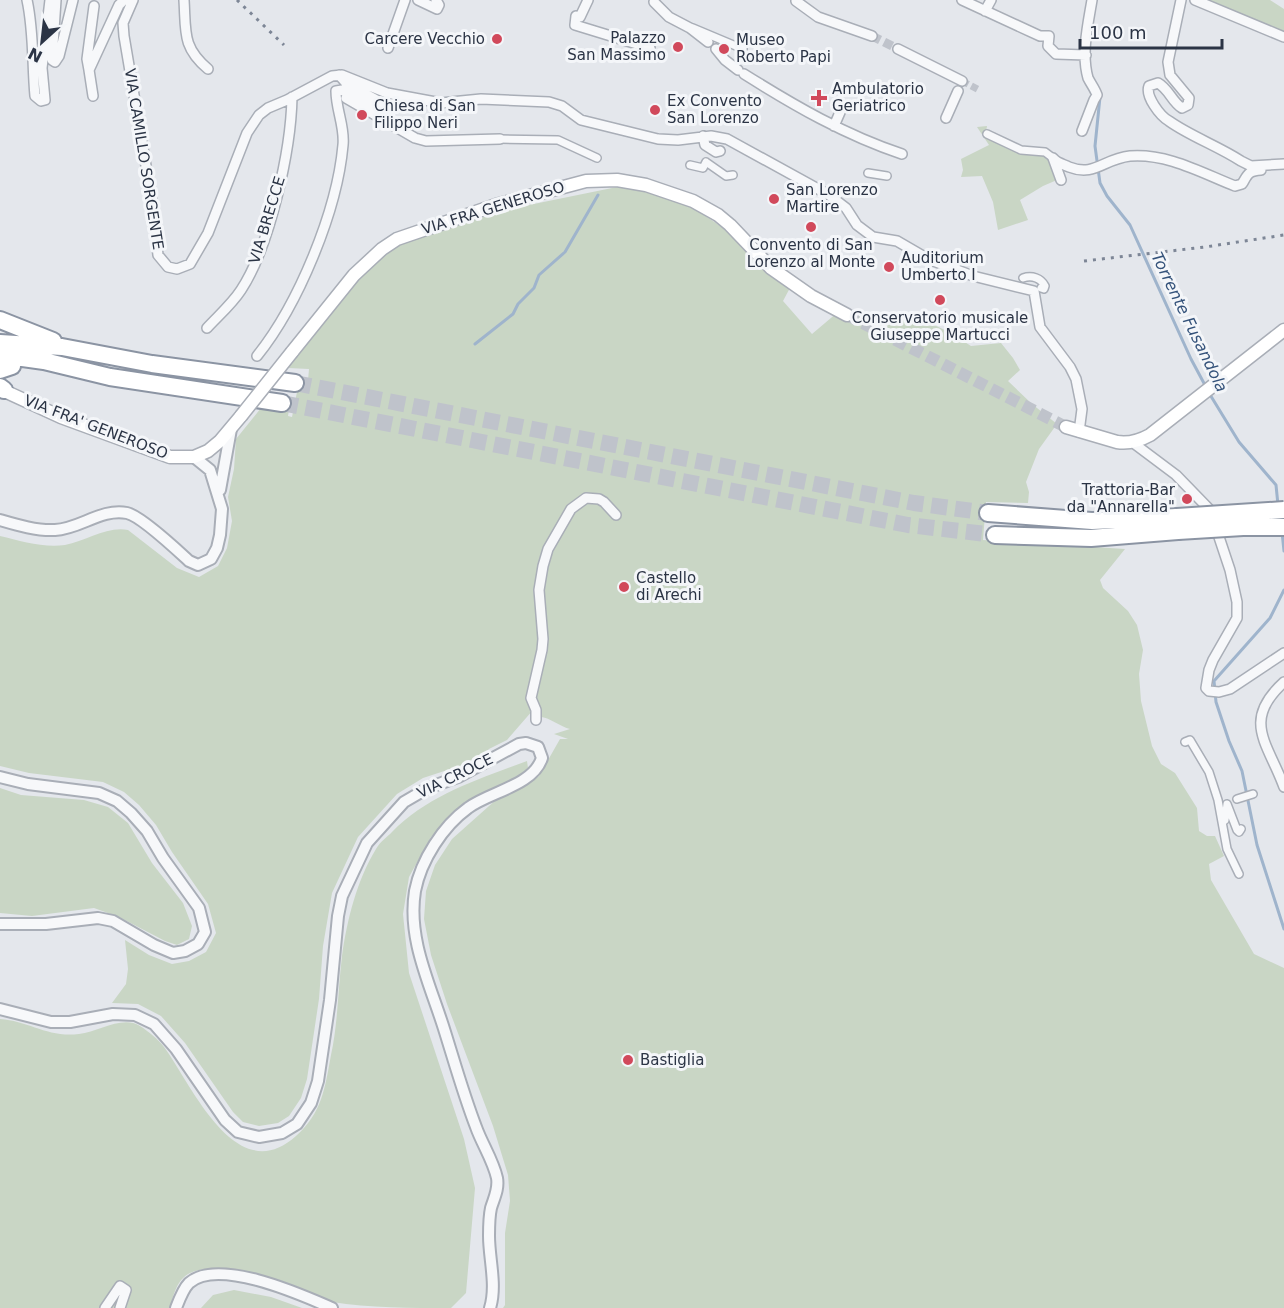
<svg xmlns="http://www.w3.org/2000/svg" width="1284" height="1308" font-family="'DejaVu Sans',sans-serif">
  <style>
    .green { fill: #c9d6c5 }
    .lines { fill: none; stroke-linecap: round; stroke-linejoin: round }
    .stream { stroke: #9fb4cc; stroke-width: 3 }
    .pedestrian-tunnel { stroke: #bfc3cb; stroke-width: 7; stroke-dasharray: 7 3.5; stroke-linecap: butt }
    .minor-tunnel { stroke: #bfc3cb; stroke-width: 9; stroke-dasharray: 9 4.5; stroke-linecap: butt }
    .secondary-tunnel { stroke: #bfc3cb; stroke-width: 12; stroke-dasharray: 12 6; stroke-linecap: butt }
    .motorway-tunnel { stroke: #bfc3cb; stroke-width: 16; stroke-dasharray: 16 8; stroke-linecap: butt }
    .pedestrian-casing { stroke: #a9aeb7; stroke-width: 10 }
    .minor-casing { stroke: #a9aeb7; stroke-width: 12 }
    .tertiary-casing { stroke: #a9aeb7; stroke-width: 14 }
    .secondary-casing { stroke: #a9aeb7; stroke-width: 15 }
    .motorway-casing { stroke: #8b94a3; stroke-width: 20 }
    .pedestrian { stroke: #f7f8fa; stroke-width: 7 }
    .minor { stroke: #f7f8fa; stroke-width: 9 }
    .tertiary { stroke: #f7f8fa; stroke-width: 10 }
    .secondary { stroke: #fff; stroke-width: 12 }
    .motorway { stroke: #fff; stroke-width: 16 }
    .rail { stroke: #7d8696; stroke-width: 3; stroke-dasharray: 3 6; stroke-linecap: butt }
    .secondary-bridge-casing { stroke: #a9aeb7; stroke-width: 15; stroke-linecap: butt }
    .motorway-bridge-casing { stroke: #8b94a3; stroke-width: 20; stroke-linecap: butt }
    .secondary-bridge { stroke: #fff; stroke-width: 12 }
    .motorway-bridge { stroke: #fff; stroke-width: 16 }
    .poi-dot { fill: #d1495b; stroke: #f4f6f9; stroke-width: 2 }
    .labels { text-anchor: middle; stroke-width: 6; stroke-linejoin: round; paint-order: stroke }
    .poi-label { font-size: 15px; fill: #2b3445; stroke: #f4f6f9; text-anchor: start }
    .street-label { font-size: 15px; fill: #2b3445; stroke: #f4f6f9 }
    .water-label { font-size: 16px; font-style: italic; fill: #34527a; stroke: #f4f6f9 }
  </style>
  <rect width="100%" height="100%" fill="#e4e7ec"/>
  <path class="green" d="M1205 0H1270L1284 9V34Z
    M987 126 986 132 989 137 1048 155 1057 180 1043 186 1020 200 1028 220 998 230 993 202 982 176 961 177 963 170 961 159 989 145 977 127Z
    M617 187C633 190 652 191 667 197 715 214 753 253 791 286L783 301 812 334 838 312 930 323 949 332 971 346 1001 343 1013 358 1020 370 1008 381 1032 404 1057 424 1039 449 1026 482 1029 492 1028 503 986 502 983 540 1125 549 1100 580 1103 588 1128 611 1137 625 1143 650 1139 674 1141 701 1152 746 1161 764 1175 773 1197 808 1199 831 1207 836H1215L1224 856 1209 864 1211 880 1254 954 1284 968V1308H503L505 1305V1233L510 1201 508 1175 493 1126 447 1004 431 955 424 919 426 891 435 865 452 839 498 798 520 789 539 776 560 739H568L554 734 570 729C561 727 548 717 541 717L539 710H533L507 740 489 749 478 760 423 778 397 794 358 837 332 893 323 946 319 999 307 1079 301 1098 289 1116 278 1123 259 1126 243 1122 233 1112 185 1043 161 1016 138 1004 112 1003 126 984 128 969 125 940 149 955 172 964 189 961 206 952 216 933 208 904 172 852 156 825 139 805 124 792 103 782 29 773 0 766V536C21 541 43 548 65 545 86 541 107 526 128 530L177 568 199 577 218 566 227 548 232 521 228 497 234 469 236 439 261 408 289 410 288 416 292 417 297 392H307L309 369 288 368 342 296 380 255 411 239 475 216Z
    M527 761 528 768 512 782 464 803 431 837 409 877 403 914 409 973 464 1139 475 1188 466 1293 451 1308C412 1308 369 1308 332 1302 320 1299 309 1291 298 1287 270 1276 218 1260 190 1273 177 1279 173 1296 170 1308H0V1019C29 1021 48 1038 79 1034 99 1032 122 1015 140 1026 148 1031 159 1040 164 1047 192 1085 236 1190 296 1136 322 1113 325 1088 331 1055 338 1023 338 989 342 956 347 920 357 880 376 849 380 842 387 837 392 832 428 795 479 779 527 761Z
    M0 788 21 795 84 800 108 807 128 823 152 863 183 903 192 926 189 939 177 945 165 941 119 917 94 908 32 916 0 913Z
    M234 1290 271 1297 302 1308H201L213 1295Z"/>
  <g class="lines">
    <path class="stream" d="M1100 97 1095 146 1100 183 1107 196 1130 225 1191 359 1206 387
      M475 344 513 314 518 304 534 288 539 275 565 252 598 195
      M1209 393 1239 442 1276 485 1278 505
      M1282 532 1284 551
      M1284 590 1270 618 1214 681 1216 702 1229 741 1242 771 1257 845 1284 929"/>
    <path class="pedestrian-tunnel" d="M962 81 979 90"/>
    <path class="minor-tunnel" d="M872 36 898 49"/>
    <path class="secondary-tunnel" d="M847 315 1066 427"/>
    <path class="motorway-tunnel" d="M295 383 914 503 988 513
      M282 403 908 525 995 535"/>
    <g class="pedestrian-casing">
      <path id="pedestrian" d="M693 28 743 49
        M987 134 1021 150 1045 152 1053 158
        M500 139 558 140 597 158
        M690 165 703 168 706 162 726 176 733 175
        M868 173 887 176
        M1023 278C1032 275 1041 278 1045 286L1044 289 1041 288
        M1185 742 1190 740 1209 772 1218 800 1227 849 1239 874
        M1237 799 1253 794
        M1225 820 1227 804 1237 830 1239 832 1241 829"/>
    </g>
    <g class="minor-casing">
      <path id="minor" d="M27 0C34 32 32 63 35 96L41 101 45 100 42 68 50 0
        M56 0 52 60 55 62 59 56 73 0
        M133 0 123 23 124 36 152 201 158 255 168 267 177 269 190 264 208 233 247 133 259 115 268 108 287 100 332 76 342 75 387 93 441 103 481 99 549 102 562 106 581 120 658 139 678 140 711 136 727 139 829 195 846 208 857 225 873 237 897 241 928 259 973 276 1034 291 1040 327 1070 367 1076 379 1082 409 1079 432
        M184 0C186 32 182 47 208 69
        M418 0 437 9 439 5 436 0
        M588 0 580 17 576 16 575 25 650 48
        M962 0 1040 36H1049L1048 46 1056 54 1086 55
        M1181 0 1168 62 1170 75 1189 98 1188 105 1182 108C1172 102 1169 89 1158 83L1149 86C1145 96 1160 116 1169 121 1190 136 1218 146 1241 161L1251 166 1284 164
        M1195 0 1284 37
        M796 1 818 17 872 36
        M654 2 669 17 690 28 708 42
        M985 11 991 0
        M388 48 405 0
        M716 49 725 60 738 70
        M898 49 962 81
        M89 70 87 59 94 6
        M744 74C795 106 845 135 902 154
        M339 75 347 84 384 104V107L381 109 348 94 346 98 415 138 426 141 500 139
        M93 96 89 70 119 5 124 0
        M946 118 958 91
        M834 126 841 110
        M1082 131 1094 100 1097 95C1095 89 1091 84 1088 78 1081 54 1088 24 1092 0
        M703 136 705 145 716 152 720 151
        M1061 180 1053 158C1057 163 1063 164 1069 167 1095 177 1103 159 1130 156 1167 153 1202 173 1235 186L1242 184C1248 174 1248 171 1261 170
        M207 328C218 316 232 304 241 290 270 246 291 150 292 97
        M257 356C298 305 337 212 343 145 345 127 336 110 336 91L342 90 348 94
        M1132 442 1176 475 1210 510 1230 570 1237 602V618L1213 660 1209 670 1206 688 1209 691 1219 692 1230 689 1284 653
        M1284 682C1241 721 1268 743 1284 787
        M536 720V710L531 698 542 650 543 639 539 590 543 566 548 549 571 509 586 498 599 499 604 502 616 515
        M105 1308 120 1286 126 1290 120 1308"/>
    </g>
    <g class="tertiary-casing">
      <path id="tertiary" d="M220 490 231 429
        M0 520C17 525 37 531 55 530 80 529 101 508 127 513 141 516 177 550 189 561L198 565 211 559 217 548 220 535 222 509 210 470 194 457
        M0 777 28 784 99 793 117 801 131 813 147 831 163 858 199 908 205 932 198 944 185 951 173 953 154 945 113 921 98 918 46 924H0
        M0 1009 51 1022H70L113 1014 135 1015 154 1024 176 1049 225 1120 238 1132 259 1137 282 1133 297 1124 311 1103 318 1081 330 1000 338 916 342 896 367 843 404 802 428 788 458 777 519 744 526 743 538 747 542 758C533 786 489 792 468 808 443 826 421 860 415 891 407 940 431 986 445 1032 455 1064 464 1096 476 1127 482 1144 493 1160 497 1178 499 1189 494 1198 491 1208 489 1217 489 1227 489 1236 489 1259 497 1285 490 1308
        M176 1308C179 1300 183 1289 189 1283 218 1257 302 1295 332 1308"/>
    </g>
    <g class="secondary-casing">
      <path id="secondary" d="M292 352 354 275 382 249 397 239 496 205 586 181 617 180 646 185 693 201 718 215 730 225 771 268 811 296 847 315
        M0 389 61 417 170 457H194L208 451 220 441 241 416
        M1066 427 1117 442C1129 444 1139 441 1150 435L1284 330"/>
    </g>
    <g class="motorway-casing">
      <path id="motorway" d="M0 320 53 341
        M0 343 62 347 152 364 295 383
        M0 355 44 361 110 377 282 403
        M0 370 12 366
        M0 387 4 390
        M988 513 1092 521 1177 517
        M995 535 1091 538 1178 531"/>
    </g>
    <use href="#pedestrian" class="pedestrian"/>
    <use href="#minor" class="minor"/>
    <use href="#tertiary" class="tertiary"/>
    <use href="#secondary" class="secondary"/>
    <use href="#motorway" class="motorway"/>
    <path class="rail" d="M237 0 284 45
      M1084 261 1205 247 1284 235"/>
    <g class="secondary-bridge-casing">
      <path id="secondary-bridge" d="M241 416 292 352"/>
    </g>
    <g class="motorway-bridge-casing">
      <path id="motorway-bridge" d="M1177 517 1284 510
        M1178 531 1243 527H1284"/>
    </g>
    <use href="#secondary-bridge" class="secondary-bridge"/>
    <use href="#motorway-bridge" class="motorway-bridge"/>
  </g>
  <g class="poi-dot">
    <circle cx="497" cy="39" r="6"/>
    <circle cx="678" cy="47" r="6"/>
    <circle cx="724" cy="49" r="6"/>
    <path d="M816 89h6v6h6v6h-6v6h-6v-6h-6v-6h6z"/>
    <circle cx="655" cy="110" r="6"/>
    <circle cx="362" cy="115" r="6"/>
    <circle cx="774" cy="199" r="6"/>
    <circle cx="811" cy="227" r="6"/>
    <circle cx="889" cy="267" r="6"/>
    <circle cx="940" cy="300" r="6"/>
    <circle cx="1187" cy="499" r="6"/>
    <circle cx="624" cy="587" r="6"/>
    <circle cx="628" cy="1060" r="6"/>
  </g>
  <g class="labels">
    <g class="poi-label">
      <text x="666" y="43" text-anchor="end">Palazzo<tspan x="666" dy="17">San Massimo</tspan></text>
      <text x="485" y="44" text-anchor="end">Carcere Vecchio</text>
      <text x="736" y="45">Museo<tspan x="736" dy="17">Roberto Papi</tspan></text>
      <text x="832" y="94">Ambulatorio<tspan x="832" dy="17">Geriatrico</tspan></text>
      <text x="667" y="106">Ex Convento<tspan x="667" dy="17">San Lorenzo</tspan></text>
      <text x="374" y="111">Chiesa di San<tspan x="374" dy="17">Filippo Neri</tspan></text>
      <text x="786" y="195">San Lorenzo<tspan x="786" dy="17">Martire</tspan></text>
      <text x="811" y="250" text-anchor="middle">Convento di San<tspan x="811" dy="17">Lorenzo al Monte</tspan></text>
      <text x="901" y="263">Auditorium<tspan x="901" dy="17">Umberto I</tspan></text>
      <text x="940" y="323" text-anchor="middle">Conservatorio musicale<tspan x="940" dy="17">Giuseppe Martucci</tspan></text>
      <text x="1175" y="495" text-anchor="end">Trattoria-Bar<tspan x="1175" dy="17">da "Annarella"</tspan></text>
      <text x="636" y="583">Castello<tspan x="636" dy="17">di Arechi</tspan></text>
      <text x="640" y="1065">Bastiglia</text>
    </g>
    <g class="street-label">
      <text transform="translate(144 159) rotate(81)" y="5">VIA CAMILLO SORGENTE</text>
      <text transform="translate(493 208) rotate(-17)" y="5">VIA FRA GENEROSO</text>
      <text transform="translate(267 220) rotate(-73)" y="5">VIA BRECCE</text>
      <text transform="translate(96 427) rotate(21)" y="5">VIA FRA' GENEROSO</text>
      <text transform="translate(455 776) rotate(-26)" y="5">VIA CROCE</text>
    </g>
    <g class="water-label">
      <text transform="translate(1190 322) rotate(64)" y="6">Torrente Fusandola</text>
    </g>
  </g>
  <g transform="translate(42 42) rotate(207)" stroke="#f4f6f9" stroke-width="4.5" paint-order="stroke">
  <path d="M0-4.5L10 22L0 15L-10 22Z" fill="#2b3445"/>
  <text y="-9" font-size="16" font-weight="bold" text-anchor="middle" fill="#2b3445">N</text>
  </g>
  <path d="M1080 39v9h142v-9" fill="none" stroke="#2b3445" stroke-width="3"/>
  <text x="1089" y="39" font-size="18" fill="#2b3445" stroke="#f4f6f9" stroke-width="4.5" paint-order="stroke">100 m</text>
</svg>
